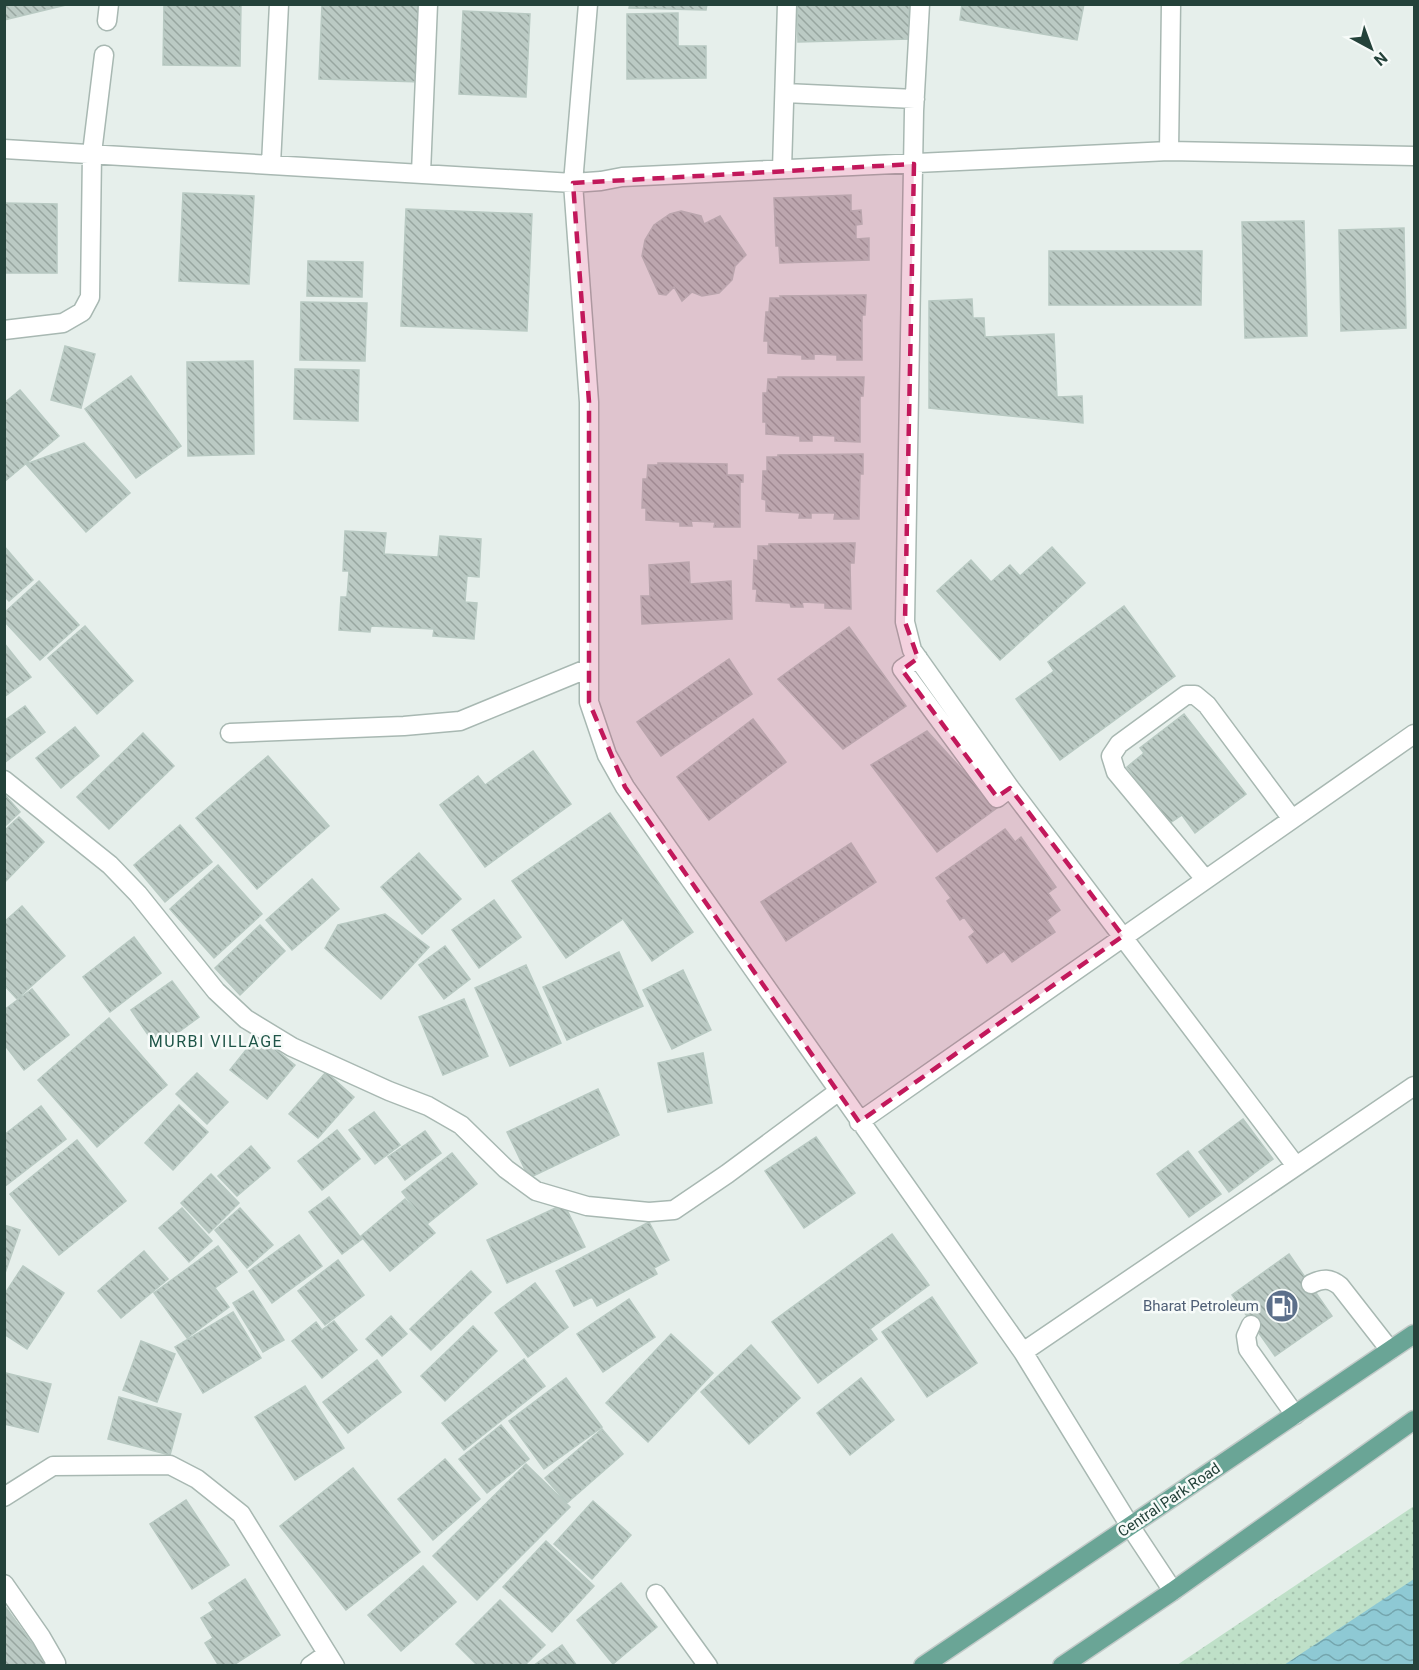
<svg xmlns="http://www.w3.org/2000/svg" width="1419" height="1670" font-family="Roboto,sans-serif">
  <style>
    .park { fill: url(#park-dots) }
    .water { fill: url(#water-waves) }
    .building { fill: url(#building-back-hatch); stroke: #b8c9c2; stroke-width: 1.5 }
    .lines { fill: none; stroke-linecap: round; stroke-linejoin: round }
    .lane-casing { stroke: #a8b8b2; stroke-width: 21 }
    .street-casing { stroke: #a8b8b2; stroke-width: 21 }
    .primary-casing { stroke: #c2cac8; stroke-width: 21 }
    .lane { stroke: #fff; stroke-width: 18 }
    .street { stroke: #fff; stroke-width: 18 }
    .primary { stroke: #6aa596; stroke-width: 18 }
    .marked { fill: #c2185b; fill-opacity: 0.2; stroke: #c2185b; stroke-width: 4.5; stroke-dasharray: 12 8; stroke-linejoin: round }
    .labels { text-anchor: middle; stroke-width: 5; stroke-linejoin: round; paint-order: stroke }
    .service-label { font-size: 15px; fill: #4e5e75; stroke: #f7fbf9; text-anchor: end }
    .street-label { font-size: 15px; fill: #24423a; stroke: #f7fbf9 }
    .neighbourhood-label { font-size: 16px; letter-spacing: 1.5px; fill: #1f5548; stroke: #f7fbf9 }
  </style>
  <defs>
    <pattern id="park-dots" width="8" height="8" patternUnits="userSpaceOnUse" patternTransform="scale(1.5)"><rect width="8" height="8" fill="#bfe0c8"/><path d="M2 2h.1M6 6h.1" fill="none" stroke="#a4c1ad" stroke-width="1.8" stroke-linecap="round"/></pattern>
    <pattern id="water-waves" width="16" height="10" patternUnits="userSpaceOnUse" patternTransform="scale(1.5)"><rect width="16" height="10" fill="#8ec9d4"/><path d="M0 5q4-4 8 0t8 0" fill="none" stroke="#74a5ad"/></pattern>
    <pattern id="building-back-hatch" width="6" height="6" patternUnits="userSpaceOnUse" patternTransform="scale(1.5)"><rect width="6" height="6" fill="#bbcac4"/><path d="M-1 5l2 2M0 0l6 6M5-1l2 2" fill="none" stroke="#98a6a0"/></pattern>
  </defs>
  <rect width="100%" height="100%" fill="#e6efeb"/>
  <path class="park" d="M1414 1506V1665H1177Z"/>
  <path class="water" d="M1414 1579V1665H1284Z"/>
  <path class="building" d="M4 4H70L4 20Z
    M164 4H241L240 66 163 65Z
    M322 4H425L422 82 319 79Z
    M630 4H707L706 10 629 8Z
    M797 4H909L910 39 798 42Z
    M962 4H1084L1077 40 960 20Z
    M463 11 530 14 526 97 459 94Z
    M678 13V46H706V78L627 79V14Z
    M183 193 254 196 249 284 179 281Z
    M851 195V211L861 210 862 224 856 225V239L869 238V260L780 263 779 246H776L774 198Z
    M4 203 57 204V273H4Z
    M406 209 532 214 527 331 401 326Z
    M681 211 701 216 704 224 720 216 746 255 735 266 732 280 719 293 702 296 692 292 682 301 674 287 666 295 659 294 642 256 645 240 654 225 670 214Z
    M1304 221 1307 336 1245 338 1242 222Z
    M1404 228 1406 328 1341 331 1339 230Z
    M1049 251H1202L1201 305H1049Z
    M308 261 363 262 362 297 307 296Z
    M866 295 865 315H862V360H837V355L814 354V359H802V355L768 353V341H764L766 312H769L770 298H781L780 296Z
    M972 299 973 318H984L985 337 1054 334 1057 397 1082 396 1083 423 929 408V301Z
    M301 302 367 303 365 361 300 360Z
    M65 346 95 354 81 408 51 400Z
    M253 361 254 454 188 456 187 362Z
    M295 369 359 370 358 421 294 419Z
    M131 376 181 446 136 478 85 409Z
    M778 377H864L863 396H860V442L835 441V436L812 435V441H800V436L766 434V422H763V393H767L768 379H778Z
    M20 390 59 436 4 482V403Z
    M84 443 130 493 86 532 26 464Z
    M863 454V474H860L859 519H834L835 513H811V518H799L800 513 766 511V500L762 499 763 471H767V457H778V455Z
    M658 463 727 464V475H743V482H740V527H714L715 522 691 521 692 526H680V522L646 520V508H642L643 479H647L648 465H658Z
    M345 531 386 533 384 554 438 557 440 536 481 539 479 577 467 576 465 602 477 603 474 639 433 636 434 629 371 626 370 632 339 630 341 597H347L349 571H343Z
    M855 543 854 563H850L851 609 825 608V603L802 602 803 607H791L790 603 756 601 757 589H753L754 560 758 561V546H769V544Z
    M4 546 33 580 9 601 4 596Z
    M1052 547 1085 583 1000 660 937 591 971 560 991 582 1010 565 1020 576Z
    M689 562 690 584 731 581 732 619 642 624 641 596H650L649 565Z
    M39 581 79 625 40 660 4 621V613Z
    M1124 606 1175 676 1060 760 1016 699 1054 671 1048 662Z
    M85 626 133 681 97 714 48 658Z
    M849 627 906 706 843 749 778 679Z
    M4 643 31 677 4 697Z
    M729 659 752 694 661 756 637 722Z
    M25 706 45 732 4 763V721Z
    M1184 714 1246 794 1195 833 1182 815 1170 823 1127 767 1144 753 1140 748Z
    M753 719 786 762 709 820 677 777Z
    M75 727 99 756 61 788 36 758Z
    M927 731 997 808 937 852 871 765Z
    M143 733 174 766 109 829 77 797Z
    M533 751 571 804 485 867 440 805 478 776 485 785Z
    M268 756 329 826 257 889 196 818Z
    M4 794 20 812 4 827Z
    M610 813 693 932 652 961 623 919 566 958 512 881Z
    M19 817 44 842 4 883V831Z
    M180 825 212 862 165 902 134 865Z
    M1005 829 1015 842 1021 837 1056 887 1048 893 1060 910 1047 920 1055 932 1012 962 1004 951 987 963 969 937 975 932 964 917 960 920 947 901 951 898 936 878Z
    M851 843 876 882 786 941 761 902Z
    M419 853 461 899 422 934 381 887Z
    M218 865 262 914 214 958 170 909Z
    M312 879 339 909 292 950 266 920Z
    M494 900 521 937 479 968 452 930Z
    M22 906 65 956 17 999 4 985V922Z
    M385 914 429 947 381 999 325 948 338 925Z
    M260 925 285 951 240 995 215 968Z
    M134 937 161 973 110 1012 83 977Z
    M445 946 470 979 444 999 419 965Z
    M619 952 643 1006 567 1040 543 987Z
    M526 965 561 1043 510 1066 475 988Z
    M683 970 711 1030 672 1049 643 990Z
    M172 981 199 1017 157 1048 131 1010Z
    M32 989 69 1035 24 1070 4 1044V1010Z
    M464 999 488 1056 443 1075 419 1017Z
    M109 1018 167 1085 97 1147 38 1080Z
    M258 1035 295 1065 267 1099 230 1070Z
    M703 1053 712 1103 668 1112 658 1063Z
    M326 1072 354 1097 318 1138 289 1114Z
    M197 1073 228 1102 207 1124 176 1094Z
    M598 1089 619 1135 529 1178 507 1132Z
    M179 1105 208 1132 173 1170 145 1143Z
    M41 1106 66 1139 4 1187V1135Z
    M374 1112 400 1145 375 1164 349 1130Z
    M1243 1119 1273 1159 1229 1192 1199 1152Z
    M337 1130 360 1159 322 1190 298 1161Z
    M425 1131 441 1153 405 1180 388 1157Z
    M816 1137 855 1193 804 1228 765 1171Z
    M77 1140 126 1201 59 1255 10 1194Z
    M251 1146 270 1168 237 1196 218 1176Z
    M1188 1151 1221 1194 1189 1217 1157 1174Z
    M452 1153 477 1184 427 1224 402 1192Z
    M211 1174 239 1203 209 1233 181 1203Z
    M329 1197 362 1239 342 1254 309 1212Z
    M405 1199 435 1233 390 1271 361 1236Z
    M564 1204 585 1247 507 1283 487 1240Z
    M182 1208 212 1241 189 1262 159 1228Z
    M240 1208 273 1245 247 1268 215 1230Z
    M649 1222 669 1260 654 1268 657 1274 597 1306 592 1297 574 1306 556 1271Z
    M4 1225 20 1230 4 1276Z
    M892 1234 929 1285 870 1329 877 1339 818 1383 772 1322Z
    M299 1235 322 1266 272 1303 249 1271Z
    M218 1246 237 1272 215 1288 229 1307 187 1338 154 1293Z
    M144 1251 168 1279 121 1318 98 1291Z
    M1289 1254 1332 1316 1275 1356 1232 1295Z
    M338 1260 364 1295 325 1325 298 1291Z
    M23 1266 64 1293 27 1349 4 1334V1295Z
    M471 1271 491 1292 431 1350 410 1329Z
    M535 1283 568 1327 528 1357 495 1313Z
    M253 1291 284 1340 263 1352 233 1303Z
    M932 1297 977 1363 927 1397 882 1332Z
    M629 1299 655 1337 603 1372 577 1334Z
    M233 1312 261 1358 203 1393 175 1347Z
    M391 1316 407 1334 382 1356 366 1339Z
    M334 1321 357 1350 322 1378 292 1341 316 1322 322 1330Z
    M473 1326 497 1351 445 1401 421 1376Z
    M671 1334 713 1373 648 1442 606 1403Z
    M141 1341 175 1354 157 1402 123 1390Z
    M751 1345 800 1398 749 1444 701 1392Z
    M524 1359 545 1386 464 1450 442 1423Z
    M377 1360 401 1392 348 1433 323 1402Z
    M6 1373 51 1384 38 1432 4 1424Z
    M566 1378 602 1427 544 1469 509 1421Z
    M861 1378 894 1420 850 1455 817 1413Z
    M305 1386 344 1448 295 1480 255 1417Z
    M119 1397 181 1414 170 1455 108 1439Z
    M501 1425 529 1459 487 1493 459 1459Z
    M602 1429 623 1454 567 1503 545 1478Z
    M445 1459 480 1499 433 1540 398 1499Z
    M526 1464 570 1507 477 1600 433 1556Z
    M353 1468 420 1552 346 1610 280 1526Z
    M186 1500 229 1565 192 1589 150 1524Z
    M593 1501 631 1535 592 1579 554 1544Z
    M546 1541 594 1586 552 1632 503 1587Z
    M423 1566 456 1602 401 1651 368 1615Z
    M245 1579 280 1635 232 1666H219L205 1643 213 1638 201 1618 214 1610 209 1603Z
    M621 1583 657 1627 613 1664 577 1620Z
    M500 1600 545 1645 524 1666H478L456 1644Z
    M4 1605 47 1664 4 1666Z
    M562 1645 577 1666H533Z"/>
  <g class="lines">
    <g class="lane-casing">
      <path id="lane" d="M1311 1284C1323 1278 1330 1278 1340 1286L1390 1350
        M1251 1325 1246 1336 1248 1349 1295 1415"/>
    </g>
    <g class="street-casing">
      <path id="street" d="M588 4 573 183 589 402V702L607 755 625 787 1023 1352 1130 1526 1173 1591
        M920 4 914 111 905 622 912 650 1010 788 1296 1166
        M107 21 109 4
        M785 93 915 99
        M4 149 573 183 601 181 622 177 1169 151 1414 156
        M1169 151 1171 4
        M271 164 279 4
        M782 169 787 4
        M421 173 428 4
        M4 330 63 323 82 312 90 297 92 153 104 55
        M918 658 902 669 997 798 1010 788
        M230 733 404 726 460 721 589 668
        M4 780 110 865 138 894 216 991 246 1019 292 1047 389 1091 428 1106 461 1125 506 1169 536 1191 587 1206 649 1212 674 1210 727 1174 839 1091
        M1205 879 1116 772 1111 756 1119 744 1186 695H1195L1207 705 1292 819
        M859 1122 1414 734
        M1023 1352 1414 1086
        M4 1497 53 1466 170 1465 197 1479 241 1514 335 1666
        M4 1584 41 1637 56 1663 54 1666
        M656 1594 708 1666
        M310 1666 327 1654"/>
    </g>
    <g class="primary-casing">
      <path id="primary" d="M923 1666 1414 1334
        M1062 1666 1173 1591 1414 1420"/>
    </g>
    <use href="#lane" class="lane"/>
    <use href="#street" class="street"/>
    <use href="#primary" class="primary"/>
  </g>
  <path class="marked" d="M914 164 905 622 918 658 902 670 997 797 1010 788 1123 936 859 1122 625 787 589 702V402L573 183Z"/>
  <defs>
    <g id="fuel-disc" transform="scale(1.725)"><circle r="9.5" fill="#5c6f8a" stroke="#f7fbf9"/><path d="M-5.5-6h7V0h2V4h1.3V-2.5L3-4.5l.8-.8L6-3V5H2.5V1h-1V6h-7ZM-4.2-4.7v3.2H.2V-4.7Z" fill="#fff"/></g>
  </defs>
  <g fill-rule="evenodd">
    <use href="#fuel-disc" x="1282" y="1306"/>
  </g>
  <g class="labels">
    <g class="service-label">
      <text x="1259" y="1311">Bharat Petroleum</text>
    </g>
    <g class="street-label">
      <text transform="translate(1169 1500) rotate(-34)" y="5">Central Park Road</text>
    </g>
    <g class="neighbourhood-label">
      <text x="216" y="1047">MURBI VILLAGE</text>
    </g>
  </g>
  <rect width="1419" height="1670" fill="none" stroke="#24423a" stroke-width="12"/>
  <g transform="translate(1371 48) rotate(139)" stroke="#f7fbf9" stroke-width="4.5" paint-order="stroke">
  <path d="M0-4.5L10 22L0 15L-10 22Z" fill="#24423a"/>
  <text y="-9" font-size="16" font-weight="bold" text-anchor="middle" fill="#24423a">N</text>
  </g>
</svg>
